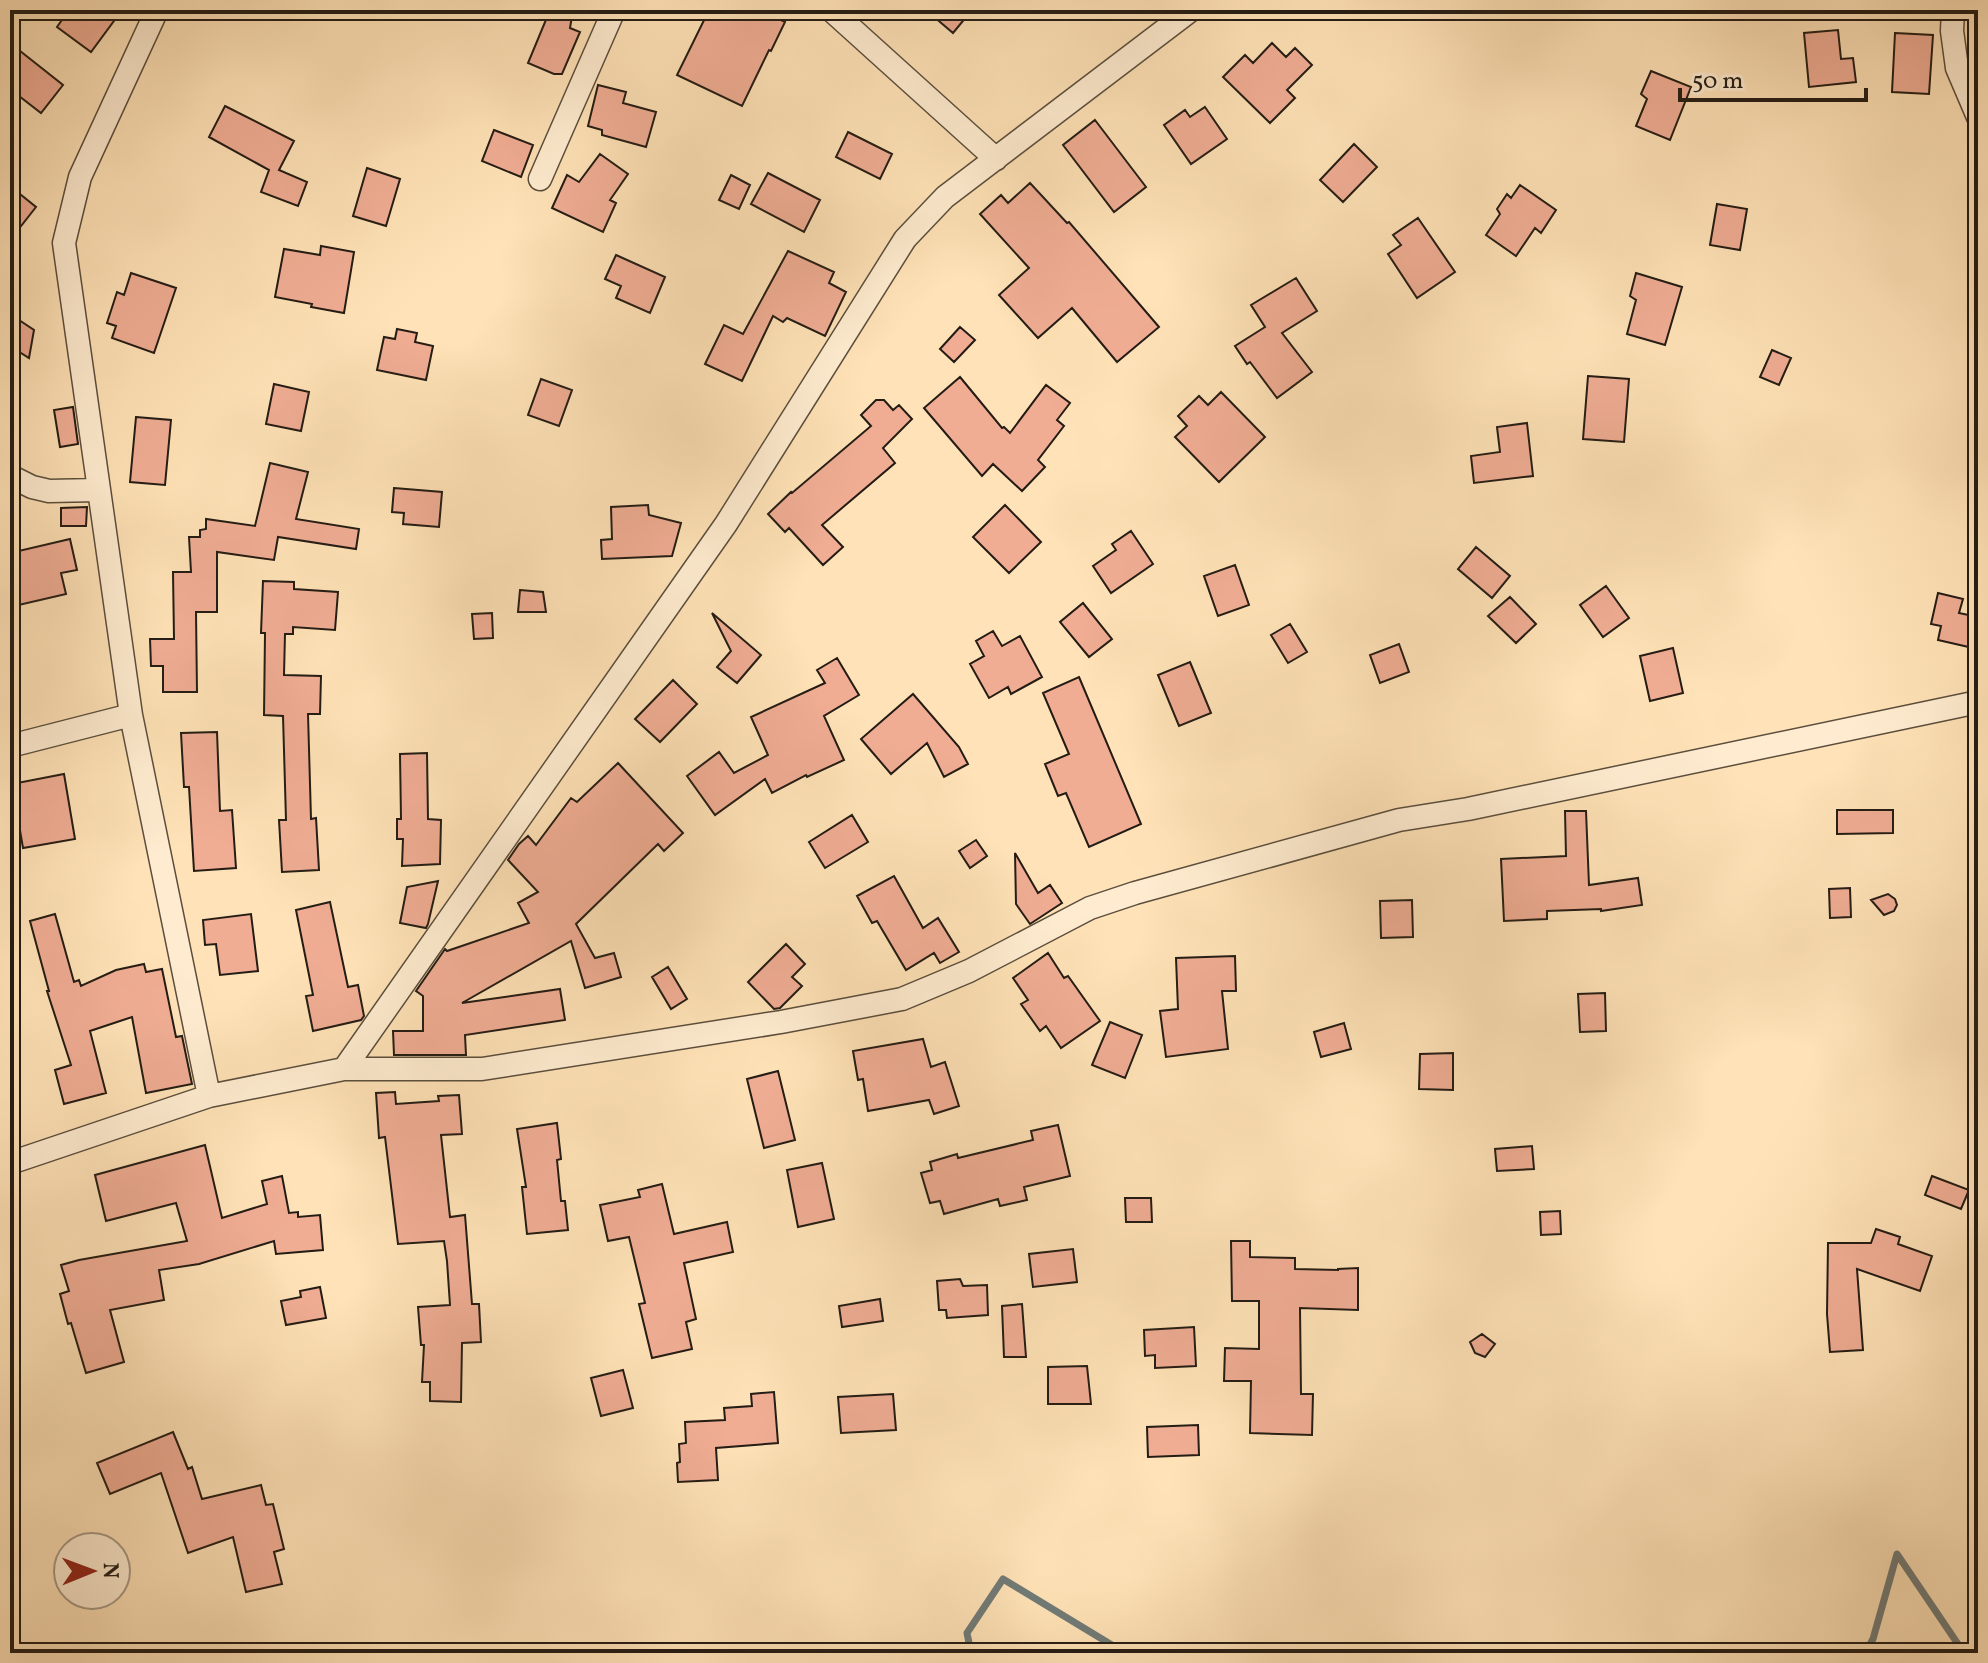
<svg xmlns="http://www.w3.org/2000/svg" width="1988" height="1663" font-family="Vollkorn,serif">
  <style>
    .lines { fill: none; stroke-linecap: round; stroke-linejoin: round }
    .stream { stroke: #717b77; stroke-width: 7 }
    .building { fill: #f0ad94; stroke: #241c14; stroke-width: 2 }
    .minor-casing { stroke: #5b4e3d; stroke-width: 25 }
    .minor { stroke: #ffecd0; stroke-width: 22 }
  </style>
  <rect width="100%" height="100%" fill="#ffe2b7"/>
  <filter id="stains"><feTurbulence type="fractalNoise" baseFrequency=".0025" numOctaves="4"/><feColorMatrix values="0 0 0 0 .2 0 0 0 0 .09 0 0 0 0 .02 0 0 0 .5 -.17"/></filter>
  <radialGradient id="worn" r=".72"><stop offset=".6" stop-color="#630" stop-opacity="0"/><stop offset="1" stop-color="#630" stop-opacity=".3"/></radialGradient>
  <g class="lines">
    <path class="stream" d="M971 1653 967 1633 1003 1579 1125 1653
      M1865 1653 1873 1639 1897 1554 1964 1653"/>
  </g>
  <path class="building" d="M69 10H122L91 52 57 27Z
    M550 10H573L570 28 580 32 562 74H554L528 63Z
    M709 10H761L785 22 771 51 769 50 742 106 677 75Z
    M926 10H972L953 33Z
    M1838 30 1841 59 1853 58 1856 82 1809 87 1804 33Z
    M1895 33 1933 35 1929 94 1892 92Z
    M10 43 63 85 41 113 10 89Z
    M1272 43 1286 57 1295 48 1312 65 1287 90 1295 98 1270 123 1223 77 1245 55 1253 63Z
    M1651 71 1691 87 1670 140 1636 126 1647 99 1641 94Z
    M598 85 626 92 623 103 656 112 646 147 602 135V130L588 126Z
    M225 106 294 141 279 170 307 182 298 206 261 192 269 170 209 137Z
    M1205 107 1227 139 1191 164 1164 125 1185 110 1190 117Z
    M1095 120 1146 187 1114 212 1063 145Z
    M494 130 533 145 521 177 482 161Z
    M848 132 892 154 880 179 836 157Z
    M1354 144 1377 167 1343 202 1320 180Z
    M600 154 628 174 610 200 616 203 603 232 552 208 567 175 579 182Z
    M367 168 400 179 386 226 353 216Z
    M768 173 820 200 804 232 751 204Z
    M731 175 750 185 739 209 719 200Z
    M1030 183 1067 223 1069 222 1159 327 1117 362 1072 308 1038 338 999 295 1029 268 980 214 1001 195 1008 203Z
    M1520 185 1556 210 1541 233 1535 228 1516 256 1486 235 1500 214 1497 209 1507 194 1511 198Z
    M10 186 36 207 10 240Z
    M1717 204 1747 209 1740 250 1710 245Z
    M1418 218 1455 272 1417 298 1388 254 1401 245 1393 235Z
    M321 246 354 252 344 313 311 307 312 304 275 297 284 249 320 255Z
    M788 251 834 272 829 283 846 292 825 336 787 318 783 322 773 316 742 381 705 364 724 325 743 334Z
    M616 255 665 277 650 313 616 298 621 286 605 279Z
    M131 273 176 288 154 353 112 338 116 326 107 323 117 292 124 295Z
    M1636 273 1682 287 1665 345 1627 334 1636 300 1630 296Z
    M1296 278 1317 311 1282 333 1312 372 1277 398 1250 362 1247 364 1235 346 1265 327 1251 305Z
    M10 314 34 330 29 358 10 346Z
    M960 327 975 340 954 362 940 349Z
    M397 329 417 333 415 342 433 346 426 380 377 370 384 337 395 339Z
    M1772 350 1791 358 1779 385 1760 377Z
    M1588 376 1629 379 1624 442 1583 439Z
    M960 377 1002 428 1004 427 1010 433 1046 385 1070 403 1057 420 1064 426 1038 460 1045 467 1022 491 993 464 982 476 924 408Z
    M541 379 572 390 559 426 528 415Z
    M274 384 309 392 301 431 266 424Z
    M1221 392 1265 437 1219 482 1175 437 1187 426 1178 416 1199 396 1208 405Z
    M876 400H884L893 410 899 405 912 419 883 448 895 463 822 525 843 547 823 565 789 528 785 532 768 514 791 492 792 493 871 426 861 415Z
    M73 407 78 444 60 447 54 410Z
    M136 417 171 420 165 485 130 482Z
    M1527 423 1533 476 1474 483 1471 456 1500 452 1497 427Z
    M270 463 308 472 296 519 359 529 356 549 278 537 274 560 217 552V612H196L197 692H163V666H151L150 639H174L173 572H191L189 537H200V530L206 529V519L255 526Z
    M394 488 442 492 439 527 403 524 404 513 392 512Z
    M648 505 649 515 681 523 672 556 602 559 601 540 612 539 611 507Z
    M1005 505 1041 542 1009 573 973 537Z
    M87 507 86 526H61V508Z
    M1131 531 1153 564 1111 593 1093 566 1116 550 1112 544Z
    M70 539 77 570 61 573 66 594 10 607V553Z
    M1476 547 1510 576 1492 598 1458 569Z
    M1235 565 1249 605 1218 616 1204 576Z
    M263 581 294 582V589L338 592 335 630 293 627V634H285L284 675 321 676 320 714H308L311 819 316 818 319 870 282 872 279 820H286L283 716 264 715 265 633H261Z
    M1606 586 1629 618 1603 637 1580 605Z
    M520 590 543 592 546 612H518Z
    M1938 593 1963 599 1959 613 1978 617V628L1973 648 1938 640 1941 626 1931 624Z
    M1510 597 1536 624 1516 643 1488 616Z
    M1083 603 1112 639 1089 657 1060 622Z
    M492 613 493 638 474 639 472 614Z
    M712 613 761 655 737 683 717 667 731 651Z
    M1290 624 1307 652 1288 663 1271 635Z
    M993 631 1002 646 1020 636 1042 677 1011 694 1008 687 989 698 970 664 984 656 976 641Z
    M1399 644 1409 672 1380 683 1370 655Z
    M1673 648 1683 693 1650 701 1640 656Z
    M837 658 859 695 824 716 844 760 807 777 806 775 772 793 765 779 715 815 687 776 719 752 734 773 768 755 751 717 825 683 817 670Z
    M1190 662 1211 713 1179 726 1158 675Z
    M1079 677 1141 824 1089 847 1066 793 1058 796 1045 764 1069 754 1043 693Z
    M673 680 697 704 660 742 635 719Z
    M913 694 959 747 968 764 944 777 927 743 891 774 861 739Z
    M217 732 220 811 232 810 236 868 194 871 189 787H184L181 733Z
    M427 753 428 819 441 820 440 864 402 866 403 839H397V819H401L400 754Z
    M618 763 683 833 664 851 658 844 576 924 595 958 614 953 621 977 585 988 571 941 462 1003 560 989 565 1020 465 1035 466 1055H394L393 1031H423V996L416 991 445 949 447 951 529 923 518 903 538 892 508 860 519 844 528 836 536 845 571 798 577 802Z
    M64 774 75 839 23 848 12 784Z
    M1837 810H1893V833L1837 834Z
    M1565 811H1586L1589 885 1638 878 1642 905 1601 911V909L1547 911V919L1504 921 1501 859 1566 856Z
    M852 815 868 842 825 868 809 842Z
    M976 840 987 856 970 868 959 851Z
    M1015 853 1038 893 1050 885 1062 903 1030 924 1016 904Z
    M894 876 923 928 938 918 959 952 940 963 934 953 906 970 877 921 872 923 857 896Z
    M438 881 428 924 426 928 400 923 407 887Z
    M1850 888 1851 917 1830 918 1829 889Z
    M1888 894 1895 899 1897 905 1894 911 1884 915 1871 900Z
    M1412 900 1413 937 1381 938 1380 901Z
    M330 902 348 987 358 985 364 1016 361 1020 313 1031 306 996 313 995 296 910Z
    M55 914 74 982 79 980 81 986 116 970 144 964 146 972 162 969 176 1037 182 1036 192 1084 146 1093 132 1017 90 1031 106 1093 64 1104 55 1070 71 1065 47 991H49L30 921Z
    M251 914 258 971 220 975 216 944 205 945 203 920Z
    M786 944 805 964 792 977 802 986 780 1008 774 1009 748 982Z
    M1048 953 1064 978 1068 976 1100 1021 1061 1048 1046 1026 1040 1031 1021 1004 1028 1000 1013 978Z
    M1235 956 1236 991H1222L1228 1049 1166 1057 1160 1011 1178 1009 1176 958Z
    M668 967 687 999 671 1009 652 977Z
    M1605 993 1606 1031 1580 1032 1578 994Z
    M1110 1022 1142 1035 1125 1078 1092 1065Z
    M1344 1023 1351 1049 1321 1057 1314 1032Z
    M923 1039 931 1067 945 1062 959 1106 934 1114 929 1100 868 1111 863 1079 858 1080 853 1051Z
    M1453 1053V1090L1419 1089 1420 1054Z
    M778 1071 795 1140 764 1148 747 1079Z
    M395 1092 396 1104 439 1101 438 1096 459 1095 462 1134 441 1135 450 1217 465 1215 472 1304H479L481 1342 462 1343 461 1402 430 1401V1382H422L424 1345H421L418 1307 450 1305 447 1261 444 1241 398 1244 385 1137 379 1138 376 1093Z
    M557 1123 561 1159 557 1160 561 1201H565L568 1230 527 1234 522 1187H526L517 1129Z
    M1058 1125 1070 1176 1024 1187 1027 1200 1000 1206 998 1199 944 1214 940 1201 930 1203 921 1173 932 1170 930 1162 957 1154 958 1158 1033 1140 1031 1131Z
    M205 1145 222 1218 267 1204 262 1181 282 1176 289 1213 298 1212V1217L320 1215 323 1250 276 1254 274 1241 199 1264 159 1270 164 1300 110 1310 124 1362 86 1373 71 1323 68 1324 60 1294 69 1291 61 1265 79 1260 187 1241 176 1203 106 1221 95 1175Z
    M1532 1146 1534 1169 1497 1171 1495 1149Z
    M822 1163 834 1219 798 1227 787 1170Z
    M1932 1176 1969 1190 1961 1209 1925 1195Z
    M662 1184 674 1234 727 1222 733 1252 684 1263 696 1319 686 1322 692 1349 652 1358 639 1304 645 1303 629 1237 608 1241 600 1205 640 1197 638 1190Z
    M1125 1198H1151L1152 1222H1126Z
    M1560 1211 1561 1234 1541 1235 1540 1212Z
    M1876 1229 1900 1237 1898 1244 1932 1256 1920 1291 1857 1269 1863 1350 1830 1352 1827 1314 1828 1243H1871Z
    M1231 1241H1250V1257L1295 1258V1269L1338 1270V1269L1358 1268V1310L1300 1308 1301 1394H1313L1312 1435 1250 1433 1251 1381H1224L1225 1348 1259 1349V1301H1232Z
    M1073 1249 1077 1282 1033 1287 1029 1254Z
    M960 1279 963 1286 987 1285 988 1315 947 1318 946 1310H939L937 1281Z
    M320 1287 326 1318 286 1325 281 1301 301 1297 300 1291Z
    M880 1299 883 1321 842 1327 839 1306Z
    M1022 1304 1026 1357H1004L1002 1306Z
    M1194 1327 1196 1366 1155 1368V1355L1145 1356 1144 1330Z
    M1482 1334 1495 1344 1485 1357 1475 1353 1470 1342Z
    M1087 1366 1091 1404H1048V1367Z
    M623 1370 633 1408 601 1416 591 1378Z
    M774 1392 778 1443 716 1448 718 1480 678 1482 677 1463 680 1462 679 1444 686 1443 685 1422 725 1420 724 1408 752 1406 751 1394Z
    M893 1394 896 1430 841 1433 838 1397Z
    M1198 1425 1199 1455 1148 1457 1147 1427Z
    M173 1432 188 1469 192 1467 202 1499 261 1485 266 1505 273 1504 284 1549 274 1552 282 1584 246 1592 233 1537 188 1553 161 1473 110 1494 97 1463Z"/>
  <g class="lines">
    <g class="minor-casing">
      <path id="minor" d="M157 10 80 177 64 243 131 715 209 1096
        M831 10 996 159
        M1953 10 1952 31 1957 68 1978 117
        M540 179 614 10
        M10 476 32 487 49 491 98 490
        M10 746 131 715
        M344 1069 726 524 905 239 945 197 1191 10
        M10 1163 209 1096 344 1069H482L781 1022 902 999 969 971 1090 908 1135 893 1399 820 1468 809 1978 702"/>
    </g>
    <use href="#minor" class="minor"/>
  </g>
  <rect width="1988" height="1663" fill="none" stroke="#ffe2b7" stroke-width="40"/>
  <rect x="12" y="12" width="1964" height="1639" fill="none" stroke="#241c14" stroke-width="4"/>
  <rect x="20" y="20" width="1948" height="1623" fill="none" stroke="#241c14" stroke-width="2"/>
  <g transform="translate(92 1571) rotate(89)"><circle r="38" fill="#ffecd0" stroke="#a79985" stroke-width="2"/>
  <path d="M0-6L14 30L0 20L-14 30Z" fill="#8f2418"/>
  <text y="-12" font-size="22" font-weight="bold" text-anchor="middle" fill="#241c14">N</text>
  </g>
  <path d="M1680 88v12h186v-12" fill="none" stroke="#241c14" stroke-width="4"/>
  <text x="1692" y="88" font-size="24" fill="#241c14" stroke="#ffecd0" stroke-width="6" paint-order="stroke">50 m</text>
  <rect width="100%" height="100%" filter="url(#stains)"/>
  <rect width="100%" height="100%" fill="url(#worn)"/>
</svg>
